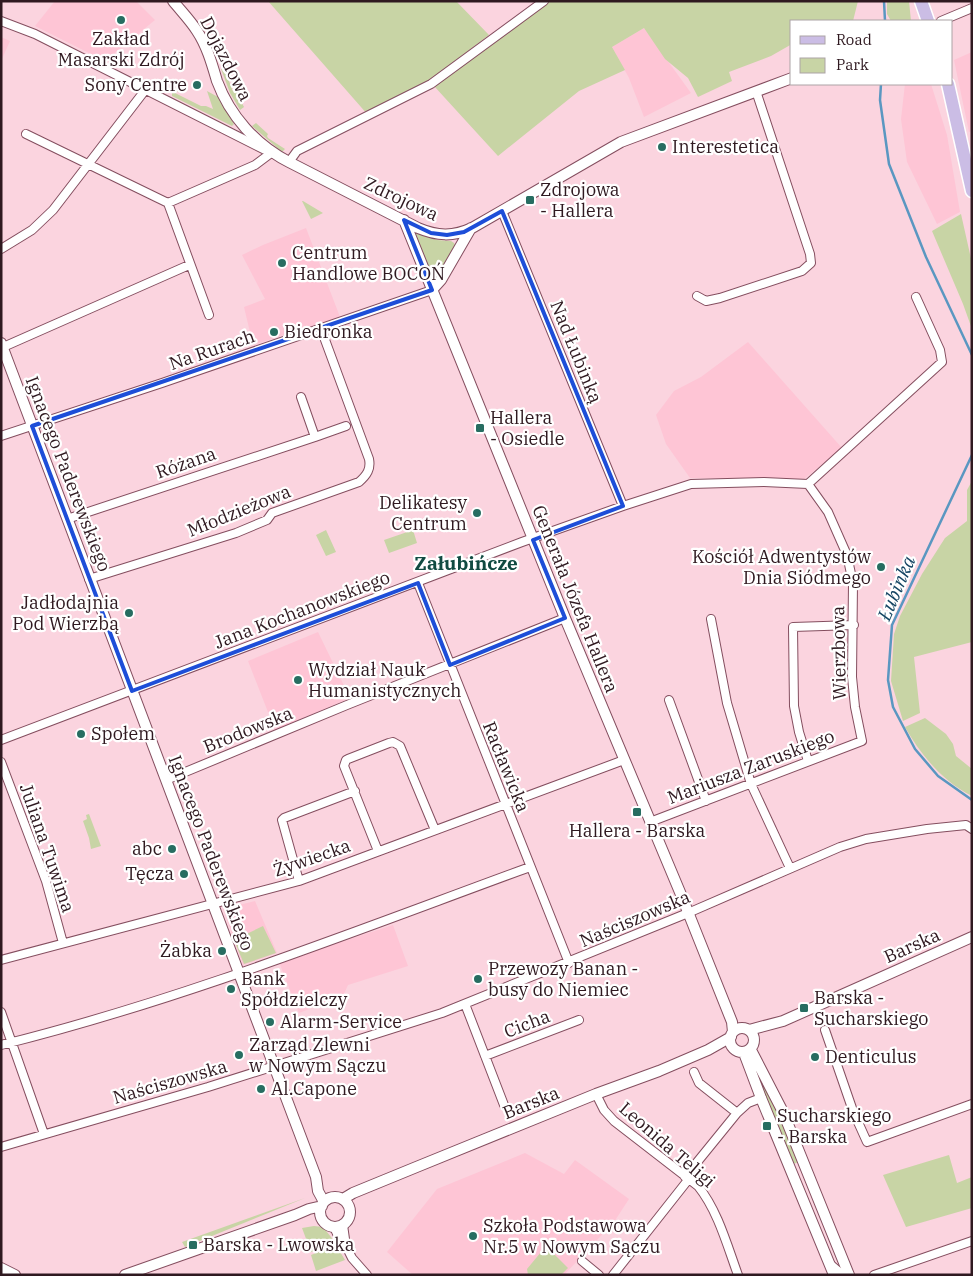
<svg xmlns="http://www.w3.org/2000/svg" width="973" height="1276" font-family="'IBM Plex Serif',serif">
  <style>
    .built { fill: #fec5d5 }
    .green { fill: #c8d4a5 }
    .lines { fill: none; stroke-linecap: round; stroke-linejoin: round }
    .stream { stroke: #5a97c1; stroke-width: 2.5 }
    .minor-casing { stroke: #844e5f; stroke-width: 10 }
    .tertiary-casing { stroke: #844e5f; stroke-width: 12 }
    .primary-casing { stroke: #fff; stroke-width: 15 }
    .minor { stroke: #fff; stroke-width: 8 }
    .tertiary { stroke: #fff; stroke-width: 10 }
    .primary { stroke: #cbbde5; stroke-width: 12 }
    .marked { fill: none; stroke: #1d4ed8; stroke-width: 4; stroke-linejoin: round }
    .poi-dot { fill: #276d61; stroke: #fff; stroke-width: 2 }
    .labels { text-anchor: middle; stroke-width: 4.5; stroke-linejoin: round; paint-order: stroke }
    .poi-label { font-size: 18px; fill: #2f1920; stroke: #fff; text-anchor: start }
    .street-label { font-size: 18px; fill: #2f1920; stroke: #fff }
    .neighbourhood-label { font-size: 19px; font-weight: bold; fill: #104a41; stroke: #fff }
    .water-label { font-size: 19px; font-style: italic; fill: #154563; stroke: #fff }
  </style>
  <rect width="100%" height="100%" fill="#fbd4df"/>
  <path class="built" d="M55 1H136L155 20 105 61 35 26Z
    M644 28 691 93 644 117 629 78 612 47Z
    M1 37 10 41 1 61Z
    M972 52V131L969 132 954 60Z
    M905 84H931L947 135 960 212 937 224 907 162 901 119Z
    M306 228 340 317 253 345 244 307 265 299 242 255 263 245Z
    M748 342 842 448 804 479 690 478 666 444 656 415 674 391 701 377Z
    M318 632 350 698 275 730 248 661Z
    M255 901 277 953 243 965 223 909Z
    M393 925 408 966 348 985 343 996 299 1013 279 962Z
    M525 1153 564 1174 575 1160 629 1199 614 1222 564 1275H413L387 1252 437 1189Z"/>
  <path class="green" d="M268 1H456L489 35 428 82 368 115Z
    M550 1H858L853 21H792V44L771 56 729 72 732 81 698 97 688 78 665 59 644 28 612 47 625 70 579 91 498 156 434 86Z
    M887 1H909L911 21H891L887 14Z
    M224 68 232 89 233 91 237 88V94L244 107 240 110 230 93 221 69Z
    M177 88 178 91 175 93 201 106H206L213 109 207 91 218 97 234 124 232 126 172 96V92Z
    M256 123 268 134 267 136 268 138 285 149 282 152 252 126Z
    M302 201H303L323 213 311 219Z
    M961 214 972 263V329L963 304 932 231Z
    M418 232 437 240 451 241 454 243 455 245 438 274 434 276 430 275 415 234Z
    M972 481V642L914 657 920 713 903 721 891 681 894 634 900 616 922 574 945 538 967 521V490Z
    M326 530 336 552 326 556 316 535Z
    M413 530 417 543 389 553 384 540Z
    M925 718 946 734 953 744 956 756 972 769V796C942 781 921 755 905 727Z
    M89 814 101 846 91 849 89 838 83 821 87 819 86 815Z
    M263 926 276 953 244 964 234 940Z
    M754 1067 767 1085 799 1162 793 1164Z
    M949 1155 957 1183 972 1177V1208L906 1227 883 1175Z
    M305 1198 185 1247 182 1242Z
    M314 1226 323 1227 335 1242 311 1252 302 1228Z
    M336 1245 345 1260 316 1271 311 1255Z
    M546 1246 568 1268 561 1275H528L527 1269Z"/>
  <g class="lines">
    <path class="stream" d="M884 1 885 21
      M881 84 880 100 889 164 926 257 972 355
      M972 455 892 625 888 680 893 707 915 749 938 776 972 800"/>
    <g class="minor-casing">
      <path id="minor" d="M1 21 35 34 271 153 255 165 168 203
        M941 21 972 8
        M26 134 168 203
        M289 162 297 151 431 84 544 1
        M168 203 209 315
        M502 211 623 506
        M1 249 32 230 53 210 146 89
        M697 296 706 301 720 298 802 271 811 263 810 254 756 91
        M1 348 189 265
        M1 436 162 383 432 290
        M315 437 346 426
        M67 519 315 437 301 397
        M89 579 236 533 267 520 272 513 359 482C367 475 371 469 369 459L321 329
        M418 583 569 963
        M711 619 727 703 751 784 790 868
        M669 700 706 801
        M1 740 522 542 623 506 691 484 764 482 808 484 942 362 940 350 916 297
        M808 761 799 732 794 706 793 627 854 625
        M1 762 46 881 63 943
        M166 780 347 705 565 618
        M650 822 862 741 855 707 852 677 853 583 847 555 828 512 808 484
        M378 851 344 766 346 760 348 759 389 743 393 742 400 746 435 830
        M299 881 282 820 284 818 355 791
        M1 960 299 881 624 760
        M465 1004 504 1105
        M1 1012 44 1134
        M825 1030 853 1111 867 1142 972 1104
        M1 1045C182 1000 355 931 530 867
        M485 1056 579 1020
        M694 1072 699 1083 737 1113
        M596 1094 604 1110 614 1121 698 1186C718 1211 727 1245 738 1275
        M1 1147 208 1087 442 1013 688 913 840 847 866 839 927 829 966 825 972 829
        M685 1177 737 1113 748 1103 761 1098
        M343 1225 346 1246
        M334 1227 339 1238 346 1246 352 1258 367 1275
        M582 1261 599 1275
        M830 1264 843 1275
        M613 1275 688 1180
        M874 1275 972 1241"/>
    </g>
    <g class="tertiary-casing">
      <path id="tertiary" d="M173 1C181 11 190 20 197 31 207 46 212 64 217 81 230 116 256 145 289 162L418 228C437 236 453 237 472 228L621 142 792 78
        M404 220 565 618 682 897 732 1022 733 1032
        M432 290 441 280 471 228
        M1 343 316 1177 318 1191 324 1202
        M730 1040a12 12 0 1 1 24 0a12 12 0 1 1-24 0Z
        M749 1030 783 1021 972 937
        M751 1050 783 1112 849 1275
        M744 1053 761 1098 834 1275
        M320 1212a15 15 0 1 1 30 0a15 15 0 1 1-30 0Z
        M343 1199 353 1193 414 1168 596 1094 659 1071 708 1050 731 1037
        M1 1268 15 1275
        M125 1275 295 1215 309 1209 322 1206"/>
    </g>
    <g class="primary-casing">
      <path id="primary" d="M921 1 928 21
        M948 84 972 191"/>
    </g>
    <use href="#minor" class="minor"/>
    <use href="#tertiary" class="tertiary"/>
    <use href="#primary" class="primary"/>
  </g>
  <path class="marked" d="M502 211 623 506 533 540 565 618 450 665 418 583 132 691 32 426 432 290 404 220 431 233 447 235 464 232Z"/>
  <g class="poi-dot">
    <circle cx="121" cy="20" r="5"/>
    <circle cx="197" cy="85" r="5"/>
    <circle cx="662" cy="147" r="5"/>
    <rect x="525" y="195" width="10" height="10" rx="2.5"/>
    <circle cx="282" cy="263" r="5"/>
    <circle cx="274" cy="332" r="5"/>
    <rect x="475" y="423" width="10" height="10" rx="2.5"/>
    <circle cx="477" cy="513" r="5"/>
    <circle cx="881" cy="567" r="5"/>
    <circle cx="129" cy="613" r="5"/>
    <circle cx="298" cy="680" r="5"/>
    <circle cx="81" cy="734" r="5"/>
    <rect x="632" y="807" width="10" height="10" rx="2.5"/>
    <circle cx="172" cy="849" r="5"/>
    <circle cx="184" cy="874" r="5"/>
    <circle cx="222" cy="951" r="5"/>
    <circle cx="478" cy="979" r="5"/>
    <circle cx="231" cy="989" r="5"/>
    <rect x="799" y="1003" width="10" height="10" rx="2.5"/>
    <circle cx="270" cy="1022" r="5"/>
    <circle cx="239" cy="1055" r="5"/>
    <circle cx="815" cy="1057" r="5"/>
    <circle cx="261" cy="1089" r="5"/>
    <rect x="762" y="1121" width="10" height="10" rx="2.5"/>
    <circle cx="473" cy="1236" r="5"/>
    <rect x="188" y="1240" width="10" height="10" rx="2.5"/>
  </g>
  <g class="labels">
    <g class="poi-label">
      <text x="121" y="45" text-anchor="middle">Zakład<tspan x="121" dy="21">Masarski Zdrój</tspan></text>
      <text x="187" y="91" text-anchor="end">Sony Centre</text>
      <text x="672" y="153">Interestetica</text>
      <text x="540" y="196">Zdrojowa<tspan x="540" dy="21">- Hallera</tspan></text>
      <text x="292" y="259">Centrum<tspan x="292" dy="21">Handlowe BOCOŃ</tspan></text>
      <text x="284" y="338">Biedronka</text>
      <text x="490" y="424">Hallera<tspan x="490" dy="21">- Osiedle</tspan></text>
      <text x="467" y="509" text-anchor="end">Delikatesy<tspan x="467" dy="21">Centrum</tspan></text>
      <text x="871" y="563" text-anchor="end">Kościół Adwentystów<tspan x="871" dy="21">Dnia Siódmego</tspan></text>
      <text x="119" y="609" text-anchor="end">Jadłodajnia<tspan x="119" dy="21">Pod Wierzbą</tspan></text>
      <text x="308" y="676">Wydział Nauk<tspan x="308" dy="21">Humanistycznych</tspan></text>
      <text x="91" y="740">Społem</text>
      <text x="637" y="837" text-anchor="middle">Hallera - Barska</text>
      <text x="162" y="855" text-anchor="end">abc</text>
      <text x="174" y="880" text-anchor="end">Tęcza</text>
      <text x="212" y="957" text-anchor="end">Żabka</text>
      <text x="488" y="975">Przewozy Banan -<tspan x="488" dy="21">busy do Niemiec</tspan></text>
      <text x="241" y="985">Bank<tspan x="241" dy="21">Spółdzielczy</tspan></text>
      <text x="814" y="1004">Barska -<tspan x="814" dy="21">Sucharskiego</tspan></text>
      <text x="280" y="1028">Alarm-Service</text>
      <text x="249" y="1051">Zarząd Zlewni<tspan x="249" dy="21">w Nowym Sączu</tspan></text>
      <text x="825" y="1063">Denticulus</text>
      <text x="271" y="1095">Al.Capone</text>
      <text x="777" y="1122">Sucharskiego<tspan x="777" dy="21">- Barska</tspan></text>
      <text x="483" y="1232">Szkoła Podstawowa<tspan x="483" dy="21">Nr.5 w Nowym Sączu</tspan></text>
      <text x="203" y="1251">Barska - Lwowska</text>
    </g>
    <g class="street-label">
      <text transform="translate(226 59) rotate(63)" y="6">Dojazdowa</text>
      <text transform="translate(401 199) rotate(25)" y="6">Zdrojowa</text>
      <text transform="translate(212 350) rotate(-19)" y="6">Na Rurach</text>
      <text transform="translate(576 352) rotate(68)" y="6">Nad Łubinką</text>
      <text transform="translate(186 463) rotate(-19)" y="6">Różana</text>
      <text transform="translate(68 474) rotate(69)" y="6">Ignacego Paderewskiego</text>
      <text transform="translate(239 511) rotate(-22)" y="6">Młodzieżowa</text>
      <text transform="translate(575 599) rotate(68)" y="6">Generała Józefa Hallera</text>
      <text transform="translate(302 610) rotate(-21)" y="6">Jana Kochanowskiego</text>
      <text transform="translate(839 653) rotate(-91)" y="6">Wierzbowa</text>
      <text transform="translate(248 730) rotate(-22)" y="6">Brodowska</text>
      <text transform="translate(506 767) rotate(68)" y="6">Racławicka</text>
      <text transform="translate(751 767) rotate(-21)" y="6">Mariusza Zaruskiego</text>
      <text transform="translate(47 848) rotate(71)" y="6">Juliana Tuwima</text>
      <text transform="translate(211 853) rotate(69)" y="6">Ignacego Paderewskiego</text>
      <text transform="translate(312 858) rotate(-19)" y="6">Żywiecka</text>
      <text transform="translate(635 919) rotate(-23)" y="6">Naściszowska</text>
      <text transform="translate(912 946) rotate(-24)" y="6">Barska</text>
      <text transform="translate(527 1024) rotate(-21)" y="6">Cicha</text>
      <text transform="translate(170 1082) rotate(-16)" y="6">Naściszowska</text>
      <text transform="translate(531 1103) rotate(-22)" y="6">Barska</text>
      <text transform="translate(667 1145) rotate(41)" y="6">Leonida Teligi</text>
    </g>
    <g class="neighbourhood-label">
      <text x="466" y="570">Załubińcze</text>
    </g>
    <g class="water-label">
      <text transform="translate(896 588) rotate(-67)" y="7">Łubinka</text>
    </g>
  </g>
  <rect width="973" height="1276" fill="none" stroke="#2f1920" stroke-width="5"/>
  <rect x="790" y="20" width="162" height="65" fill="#ffffff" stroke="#aca3a6"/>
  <rect x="800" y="36" width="25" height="8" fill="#cbbde5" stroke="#aca3a6"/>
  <text x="836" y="45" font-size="15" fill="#2f1920">Road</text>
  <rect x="800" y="58" width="25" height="15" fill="#c8d4a5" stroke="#aca3a6"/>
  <text x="836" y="70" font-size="15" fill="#2f1920">Park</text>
</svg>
